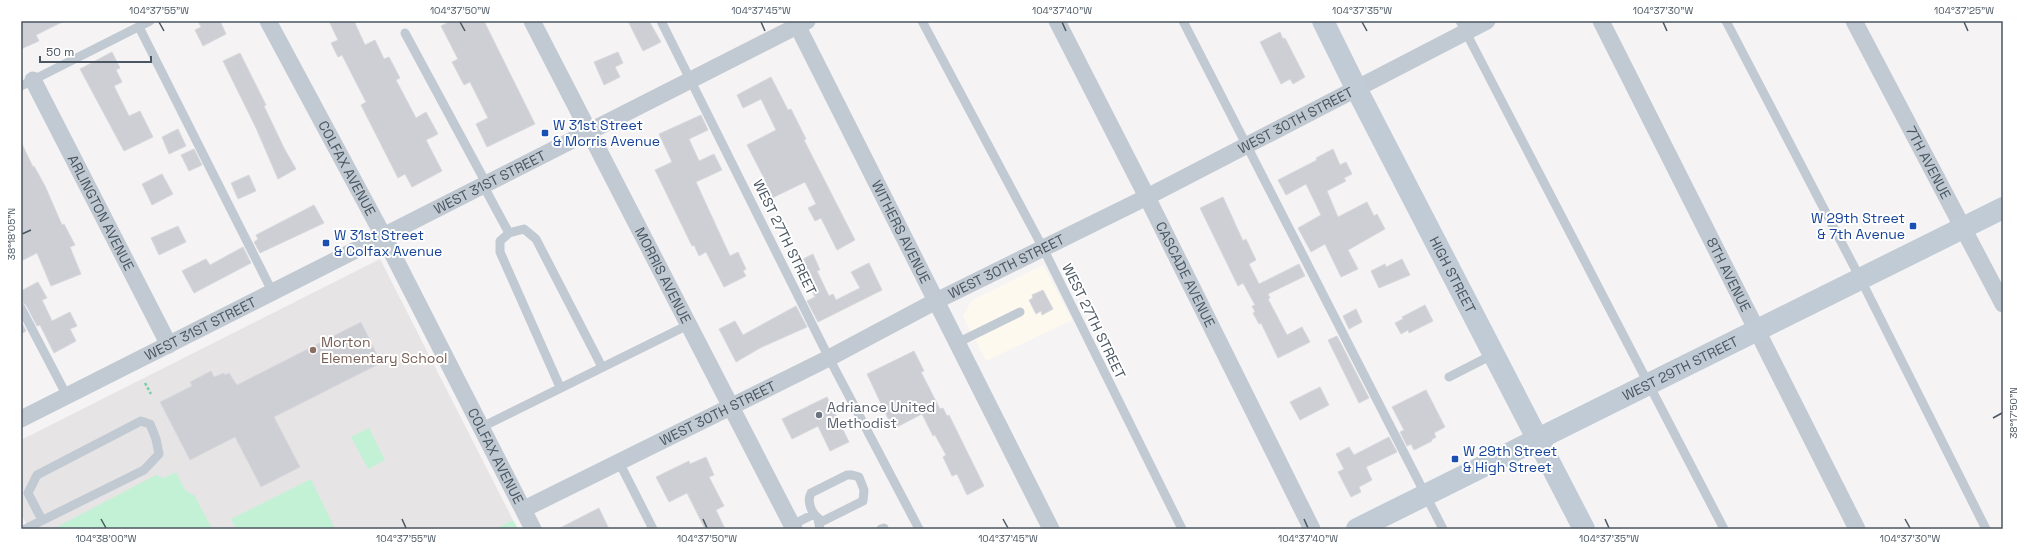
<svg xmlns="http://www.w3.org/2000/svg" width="2024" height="550" font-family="'Space Grotesk',sans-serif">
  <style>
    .commercial { fill: #fdf9ef }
    .education { fill: #e6e4e5 }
    .green { fill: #c3f1d5 }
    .building { fill: #cdcfd5; stroke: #d7d9de }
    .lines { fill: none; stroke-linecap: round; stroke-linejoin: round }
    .path { stroke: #7ad0a6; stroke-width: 2.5; stroke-dasharray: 3 2; stroke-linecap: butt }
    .lane { stroke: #c1cad2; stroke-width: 9 }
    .street { stroke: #c1cad2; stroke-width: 17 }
    .secondary { stroke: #c1cbd6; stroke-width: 22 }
    .ticks { fill: none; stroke: #4a5661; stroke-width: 1.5 }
    .transit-dot { fill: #1a4fb4; stroke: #fff; stroke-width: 1.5 }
    .education-dot { fill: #8d6e63; stroke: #fff; stroke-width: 1.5 }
    .worship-dot { fill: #6b7280; stroke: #fff; stroke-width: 1.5 }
    .labels { text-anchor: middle; stroke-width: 4; stroke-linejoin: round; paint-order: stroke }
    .street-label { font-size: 14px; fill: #4a5661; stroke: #fff }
    .transit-label { font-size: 14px; fill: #164399; stroke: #fff; text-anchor: start }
    .education-label { font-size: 14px; fill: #785e54; stroke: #fff; text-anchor: start }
    .worship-label { font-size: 14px; fill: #5b616d; stroke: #fff; text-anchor: start }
    .neatline { fill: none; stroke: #4a5661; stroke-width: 1.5 }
    .ticks-label { font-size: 10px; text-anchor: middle; fill: #4a5661 }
  </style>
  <rect width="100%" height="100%" fill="#f5f3f3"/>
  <path class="commercial" d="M1043 265 1072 320 986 361 963 316 971 301Z"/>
  <path class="education" d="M380 259 513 520 495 529H29L21 514V440Z"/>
  <path class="green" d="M369 428 385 460 368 469 351 437Z
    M176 472 185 490 195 496 212 529H53L156 475 164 478Z
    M311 479 335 529H236L231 519Z
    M513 520 518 529H495Z"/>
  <path class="building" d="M21 21H64L36 35 39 41 21 49Z
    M198 21H220L226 34 203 46 195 30 201 27Z
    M329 21H354L365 45 375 40 384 59 389 57 400 78 396 80 416 118 426 112 438 134 426 140 442 171 412 187 405 174 398 178 361 105 366 102 342 55 338 57 331 43 338 40Z
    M451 21H484L535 124 487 147 476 124 488 118 470 82 464 85 452 62 458 59 441 26Z
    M628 21H649L661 42 643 51Z
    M1280 32 1283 39 1285 38 1305 77 1293 84 1290 79 1281 84 1260 42Z
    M112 52 120 68 116 70 122 82 114 86 129 116 140 111 153 137 124 151 80 69Z
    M618 52 623 63 615 67 620 77 604 85 594 62Z
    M240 53 266 105 264 106 284 148 296 169 278 179 256 128 223 61Z
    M771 77 788 110 791 109 806 139 804 140 855 240 837 250 821 218 815 221 808 208 816 204 805 182 768 200 759 184 765 180 747 145 776 130 761 99 743 108 737 95Z
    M701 115 708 130 689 139 699 161 714 154 722 170 696 182 730 256 738 252 746 269 743 271 746 276 724 287 706 252 699 256 694 245 692 246 655 170 672 162 659 134Z
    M178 129 186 146 169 154 162 137Z
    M21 142 33 167 34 166 45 186 62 225 64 224 75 245 70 247 81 274 51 286 37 253 21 261Z
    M194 149 202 165 189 171 181 155Z
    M1333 149 1340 165 1346 162 1352 174 1344 178 1346 181 1327 191 1338 217 1367 202 1374 216 1377 214 1385 229 1348 250 1358 269 1341 277 1325 244 1311 252 1298 228 1321 215 1306 184 1286 195 1278 180 1317 160 1316 158Z
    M162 174 173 194 152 205 142 184Z
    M249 175 256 191 238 199 231 183Z
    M1223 197 1243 241 1246 239 1256 260 1249 264 1259 284 1299 264 1305 276 1268 294 1270 298 1268 299 1287 335 1302 327 1310 342 1278 358 1261 323 1259 324 1253 313 1255 312 1252 306 1255 305 1243 283 1238 286 1200 208Z
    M314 205 324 223 260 253 254 242 258 239 256 235Z
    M178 226 186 242 159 255 151 238Z
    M243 247 251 263 194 293 182 271 206 259 210 265Z
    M813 254 820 270 817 271 829 296 833 294 836 300 860 288 851 272 869 263 882 290 818 322 807 301 815 297 797 262Z
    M1402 259 1410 275 1379 288 1371 271 1385 264 1386 267Z
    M38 282 47 298 42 300 52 321 70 312 77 326 70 329 76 341 54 353 40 325 37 326 26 305 21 302V291Z
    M1043 290 1053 309 1042 315 1041 311 1036 314 1029 300 1033 298 1032 295Z
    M1425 305 1433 321 1409 333 1408 330 1401 334 1395 323 1403 319 1402 317Z
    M796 306 807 327 760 348 736 362 719 329 735 321 743 335Z
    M1356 309 1362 322 1349 329 1343 316Z
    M21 321 26 331 21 334Z
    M361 322 381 363 274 417 300 467 261 487 235 437 190 460 160 402 192 386 190 382 211 371 214 377 224 373 225 375 229 373 237 385Z
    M1337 336 1369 398 1359 403 1328 340Z
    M914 351 924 371 921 372 940 409 943 408 947 416 949 415 984 486 967 495 957 474 952 476 943 457 946 455 935 435 933 436 922 414 893 429 867 374Z
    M1320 387 1329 405 1300 420 1290 402Z
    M1426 390 1445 427 1434 433 1436 437 1431 440 1432 441 1414 450 1411 444 1407 446 1400 432 1404 430 1392 407Z
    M827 397 849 442 830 451 818 426 792 439 782 419Z
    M1389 437 1397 452 1366 467 1372 480 1359 487 1361 492 1351 497 1338 472 1344 469 1336 454 1349 447 1354 455Z
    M706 457 714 475 709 477 724 506 716 510 725 529H705L687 493 669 502 656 477 689 461 690 464Z
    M599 508 609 529H558Z"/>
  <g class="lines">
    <path class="path" d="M145 383 151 394"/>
    <path class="lane" d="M661 21 829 358 919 529
      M922 21 1043 248 1182 529
      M1183 21 1443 529
      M1460 21 1724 529
      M1726 21 1860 278 1986 529
      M139 27 273 293
      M405 33 486 183
      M21 86 150 21
      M483 185 509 233
      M21 308 67 396
      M957 343 1020 312
      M1449 377 1494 354
      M560 387 500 252V241L509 233 524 229 536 239 602 367
      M482 427 690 324
      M619 462 653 529
      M847 475H852L859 477 864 490 863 501 823 521C813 517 806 503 811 493Z
      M818 519 820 529
      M792 525 814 514
      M25 529 144 470 159 454 156 439 150 424 141 421 37 475 28 493 42 520
      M881 529 884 528"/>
    <g class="street">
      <path id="s1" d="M268 21 384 237 533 529"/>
      <path id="s2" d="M532 21 794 529"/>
      <path id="s3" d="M795 21 1051 529"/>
      <path id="s4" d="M1057 21 1147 197 1312 529"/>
      <path id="s5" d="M1601 21 1857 529"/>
      <path id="s6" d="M1854 21 2003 304"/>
      <path id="s7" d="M33 80 169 345"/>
      <path id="s8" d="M21 419C283 287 546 154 807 21"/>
      <path id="s9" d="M524 509 829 358 936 301 1147 197 1487 21"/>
    </g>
    <g class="secondary">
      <path id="s10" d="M1323 21 1356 88 1584 529"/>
      <path id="s11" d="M1357 529 2003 208"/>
    </g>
  </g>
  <path class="ticks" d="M159 22 164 31M460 22 465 31M761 22 765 31M1062 22 1066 31M1362 22 1367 31M1663 22 1667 31M1964 22 1968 31M22 234 31 230M1993 418 2002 413M101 519 106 528M402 519 406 528M703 519 707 528M1003 519 1008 528M1304 519 1308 528M1605 519 1609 528M1905 519 1910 528"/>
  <g class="transit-dot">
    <rect x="541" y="129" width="8" height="8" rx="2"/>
    <rect x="1909" y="222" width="8" height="8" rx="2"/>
    <rect x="322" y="239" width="8" height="8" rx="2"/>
    <rect x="1451" y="455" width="8" height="8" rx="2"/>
  </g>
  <circle class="education-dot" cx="313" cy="350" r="4"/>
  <circle class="worship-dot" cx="819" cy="415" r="4"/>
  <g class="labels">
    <g class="street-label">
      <text dy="5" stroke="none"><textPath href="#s9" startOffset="864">WEST 30TH STREET</textPath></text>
      <text dy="5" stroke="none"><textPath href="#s6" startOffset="160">7TH AVENUE</textPath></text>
      <text dy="5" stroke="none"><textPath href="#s1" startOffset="167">COLFAX AVENUE</textPath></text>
      <text dy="5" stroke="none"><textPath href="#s8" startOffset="525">WEST 31ST STREET</textPath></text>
      <text dy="5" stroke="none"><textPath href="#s7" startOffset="149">ARLINGTON AVENUE</textPath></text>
      <text dy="5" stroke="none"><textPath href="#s3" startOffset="236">WITHERS AVENUE</textPath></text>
      <text transform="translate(785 237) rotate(64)" y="5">WEST 27TH STREET</text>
      <text dy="5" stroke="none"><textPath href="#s9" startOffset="540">WEST 30TH STREET</textPath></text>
      <text dy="5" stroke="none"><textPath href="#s4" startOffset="284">CASCADE AVENUE</textPath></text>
      <text dy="5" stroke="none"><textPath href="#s2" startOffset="286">MORRIS AVENUE</textPath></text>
      <text dy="5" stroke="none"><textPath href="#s10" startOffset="285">HIGH STREET</textPath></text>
      <text dy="5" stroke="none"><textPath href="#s5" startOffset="284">8TH AVENUE</textPath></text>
      <text transform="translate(1094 321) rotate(64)" y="5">WEST 27TH STREET</text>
      <text dy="5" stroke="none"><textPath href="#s8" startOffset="201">WEST 31ST STREET</textPath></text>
      <text dy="5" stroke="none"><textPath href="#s11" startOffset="361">WEST 29TH STREET</textPath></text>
      <text dy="5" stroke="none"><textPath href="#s9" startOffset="216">WEST 30TH STREET</textPath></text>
      <text dy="5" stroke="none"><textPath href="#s1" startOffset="491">COLFAX AVENUE</textPath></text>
    </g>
    <g class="transit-label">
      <text x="553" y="130">W 31st Street<tspan x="553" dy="16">&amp; Morris Avenue</tspan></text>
      <text x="1905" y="223" text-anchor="end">W 29th Street<tspan x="1905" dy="16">&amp; 7th Avenue</tspan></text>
      <text x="334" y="240">W 31st Street<tspan x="334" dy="16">&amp; Colfax Avenue</tspan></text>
      <text x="1463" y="456">W 29th Street<tspan x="1463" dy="16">&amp; High Street</tspan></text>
    </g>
    <g class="education-label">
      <text x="321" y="347">Morton<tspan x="321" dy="16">Elementary School</tspan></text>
    </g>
    <g class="worship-label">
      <text x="827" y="412">Adriance United<tspan x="827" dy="16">Methodist</tspan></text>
    </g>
  </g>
  <rect width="2024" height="550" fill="none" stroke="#ffffff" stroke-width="44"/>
  <path d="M40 56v6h111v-6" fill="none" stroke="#4a5661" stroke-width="2"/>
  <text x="46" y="56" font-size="12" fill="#4a5661" stroke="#ffffff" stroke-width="3" paint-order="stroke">50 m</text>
  <rect x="22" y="22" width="1980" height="506" class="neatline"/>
  <g class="ticks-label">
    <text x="159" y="14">104°37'55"W</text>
    <text x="460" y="14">104°37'50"W</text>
    <text x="761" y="14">104°37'45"W</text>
    <text x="1062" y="14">104°37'40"W</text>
    <text x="1362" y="14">104°37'35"W</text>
    <text x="1663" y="14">104°37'30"W</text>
    <text x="1964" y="14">104°37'25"W</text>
    <text transform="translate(11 234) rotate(-90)" y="4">38°18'05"N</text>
    <text transform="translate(2013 413) rotate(-90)" y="4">38°17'50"N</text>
    <text x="106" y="542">104°38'00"W</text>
    <text x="406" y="542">104°37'55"W</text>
    <text x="707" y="542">104°37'50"W</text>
    <text x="1008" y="542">104°37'45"W</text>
    <text x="1308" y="542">104°37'40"W</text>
    <text x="1609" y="542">104°37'35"W</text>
    <text x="1910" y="542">104°37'30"W</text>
  </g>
</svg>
